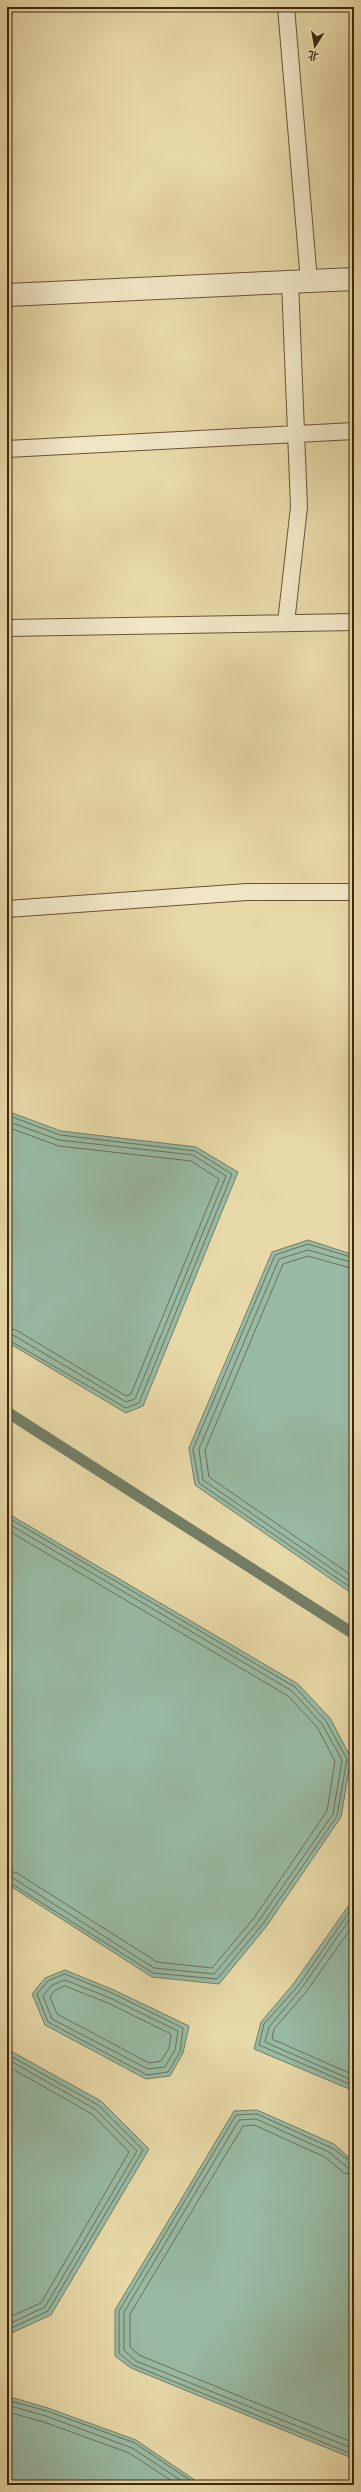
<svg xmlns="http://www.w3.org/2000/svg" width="361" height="2492" font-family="'IM FELL DW Pica','Noto Serif SC',serif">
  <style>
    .water { fill: #98baa4; stroke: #747f67 }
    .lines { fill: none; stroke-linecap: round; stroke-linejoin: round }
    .shore { stroke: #6c7058; stroke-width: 1 }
    .stream { stroke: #747f67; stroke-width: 11 }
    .service-casing { stroke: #695333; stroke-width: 18 }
    .minor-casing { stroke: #695333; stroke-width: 24 }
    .service { stroke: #f0e6c6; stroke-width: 16 }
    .minor { stroke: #f0e6c6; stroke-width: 22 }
  </style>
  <rect width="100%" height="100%" fill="#e8d9a8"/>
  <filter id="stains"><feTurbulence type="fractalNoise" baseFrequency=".005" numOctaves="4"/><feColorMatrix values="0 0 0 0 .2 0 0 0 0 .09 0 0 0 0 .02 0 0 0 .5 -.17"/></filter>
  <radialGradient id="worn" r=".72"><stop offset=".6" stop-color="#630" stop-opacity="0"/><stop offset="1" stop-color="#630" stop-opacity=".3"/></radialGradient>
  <path class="water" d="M7 1111 61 1131 196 1147 238 1172 143 1406 126 1413 7 1342Z
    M308 1240 354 1255V1595L195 1485 189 1448 272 1252Z
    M7 1513 298 1684 330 1718 351 1758 341 1817 266 1927 219 1984 152 1977 7 1884Z
    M354 1898V2091L254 2049 261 2022 294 1983Z
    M65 1970 114 1990 189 2026 183 2053 170 2076 146 2079 45 2025 32 1994 45 1978Z
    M7 2049 101 2101 149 2149 51 2315 7 2335Z
    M257 2110 334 2144 354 2162V2459L131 2368 115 2356V2310L234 2111Z
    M7 2396 48 2408 136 2440 202 2485H7Z"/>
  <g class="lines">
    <path class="shore" d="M7 1115 60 1135 195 1151 232 1174 139 1403 126 1408 7 1339
      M7 1121 59 1140 193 1155 226 1176 135 1399 126 1402 13 1335 7 1334
      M7 1127 59 1146 191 1161 219 1179 131 1394 126 1396 16 1330 7 1328
      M354 1258 308 1244 275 1255 193 1449 199 1483 354 1590
      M354 1263 308 1250 279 1259 199 1449 203 1480 354 1584
      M354 1269 308 1256 283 1264 205 1450 209 1477 354 1577
      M7 1517 295 1687 326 1721 347 1759 337 1816 262 1925 217 1979 153 1973 7 1881
      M7 1523 292 1691 322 1724 342 1760 333 1814 258 1922 214 1974 154 1968 13 1878 7 1876
      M7 1530 288 1696 317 1727 335 1761 327 1811 254 1918 212 1968 157 1962 17 1873 7 1870
      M354 1905 298 1986 264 2024 259 2045 354 2086
      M354 1913 301 1989 269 2027 265 2042 354 2081
      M354 1924 306 1992 274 2029 272 2039 354 2075
      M65 1974 112 1993 183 2028 180 2052 168 2072 147 2075 48 2022 37 1994 48 1981Z
      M65 1980 110 1998 178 2031 175 2050 165 2067 148 2069 52 2019 43 1996 51 1986Z
      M65 1986 108 2003 171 2034 169 2048 161 2061 149 2063 57 2014 50 1997 54 1991Z
      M7 2054 98 2105 143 2150 48 2311 7 2330
      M7 2059 95 2109 137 2151 45 2307 7 2325
      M7 2066 92 2114 129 2152 41 2303 7 2318
      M354 2164 332 2148 257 2114 236 2115 119 2311V2353L133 2365 354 2455
      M354 2169 348 2168 329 2152 256 2119 239 2120 124 2312V2350L136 2361 354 2449
      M354 2175 344 2173 325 2157 254 2125 243 2126 130 2314V2347L139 2355 354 2443
      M7 2400 47 2411 135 2443 197 2485
      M7 2405 46 2416 132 2448 188 2485
      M7 2412 44 2422 129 2453 178 2485"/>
    <path class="stream" d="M7 1412 354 1634"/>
    <g class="service-casing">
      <path id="service" d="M286 7 309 281
        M7 449 354 431
        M286 623 299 507 290 282
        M7 628 354 622
        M7 909 247 892H354"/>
    </g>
    <g class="minor-casing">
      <path id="minor" d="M7 295 354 279"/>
    </g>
    <use href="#service" class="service"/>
    <use href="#minor" class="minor"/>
  </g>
  <rect width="361" height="2492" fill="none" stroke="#e8d9a8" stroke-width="24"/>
  <rect x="8" y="8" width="345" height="2476" fill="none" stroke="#3f260c" stroke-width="2"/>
  <rect x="12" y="12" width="337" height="2468" fill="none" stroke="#3f260c"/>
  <g transform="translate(315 46) rotate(191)" stroke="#f0e6c6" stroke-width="3" paint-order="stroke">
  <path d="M0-3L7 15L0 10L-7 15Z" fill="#3f260c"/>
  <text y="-6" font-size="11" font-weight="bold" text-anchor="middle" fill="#3f260c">北</text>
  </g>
  <rect width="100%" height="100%" filter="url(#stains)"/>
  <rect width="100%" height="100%" fill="url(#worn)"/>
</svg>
